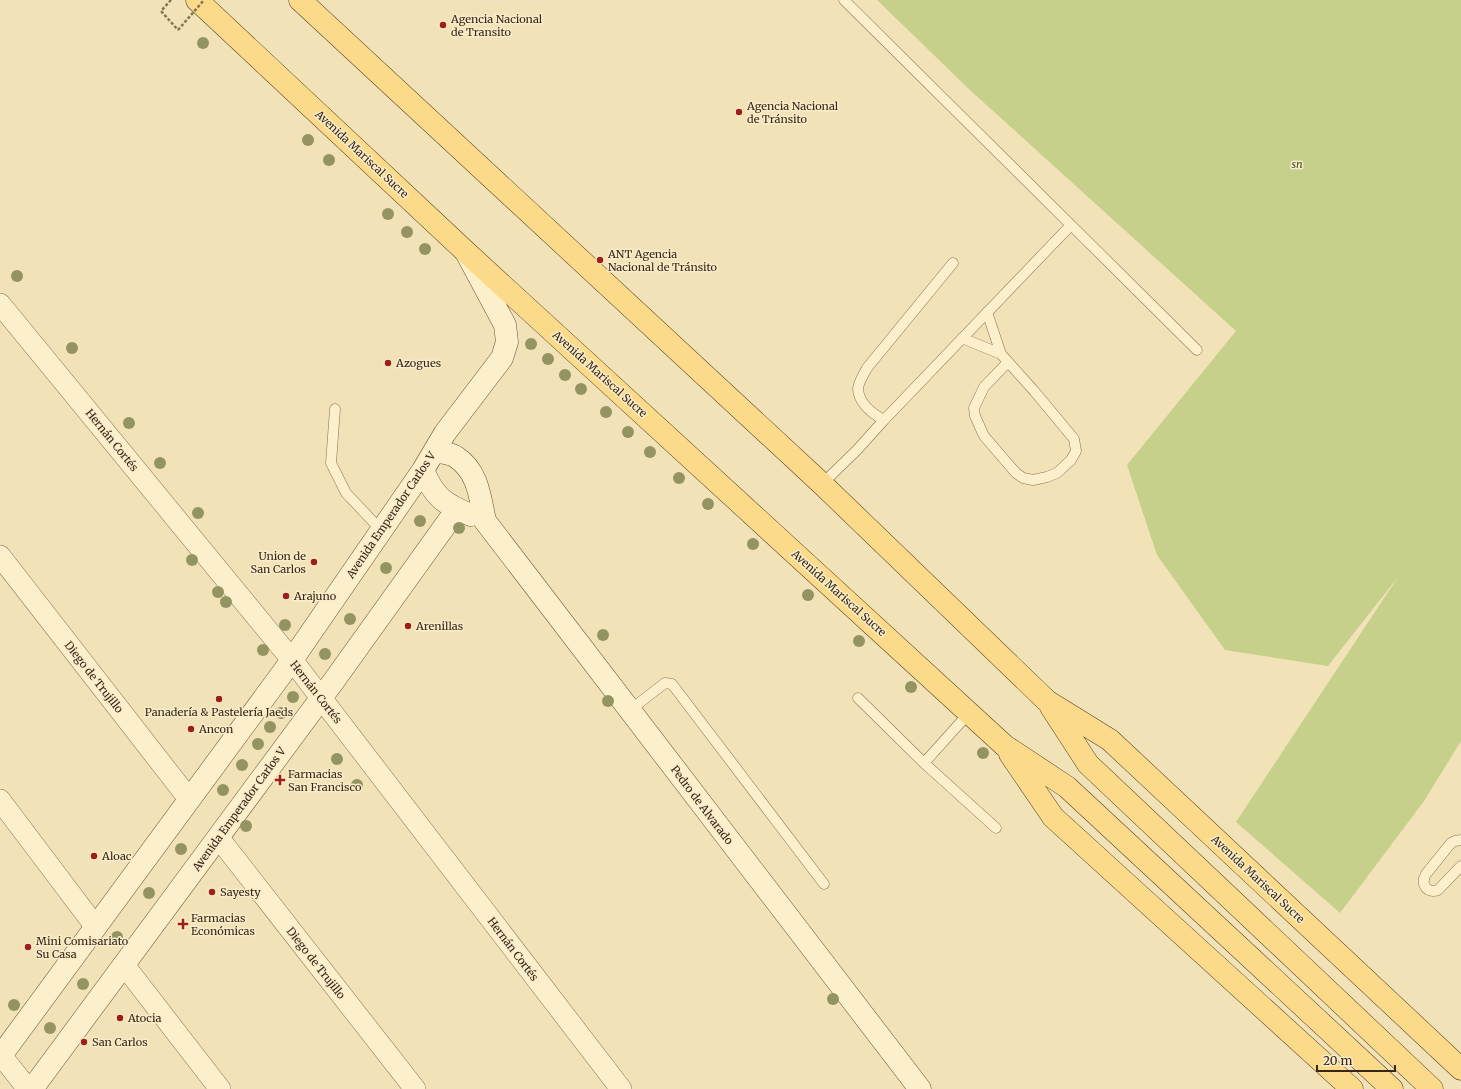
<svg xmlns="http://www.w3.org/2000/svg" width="1461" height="1089" font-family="Merriweather,serif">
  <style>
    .green { fill: #c6d08b }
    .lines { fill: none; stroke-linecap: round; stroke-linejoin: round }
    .service-casing { stroke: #897152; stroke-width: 11 }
    .minor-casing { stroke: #897152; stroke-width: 22 }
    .secondary-casing { stroke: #6a5135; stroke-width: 23 }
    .primary-casing { stroke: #553e27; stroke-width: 23 }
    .path { stroke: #897152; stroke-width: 2.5; stroke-dasharray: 3 2; stroke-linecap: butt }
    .service { stroke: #fcefcb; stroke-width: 10 }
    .minor { stroke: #fcefcb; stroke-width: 21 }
    .secondary { stroke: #fcefcb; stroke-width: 22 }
    .primary { stroke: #fbdb89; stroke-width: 22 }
    .path-bridge { stroke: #897152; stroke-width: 2.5; stroke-dasharray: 3 2; stroke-linecap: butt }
    .tree { fill: #939462 }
    .poi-dot { fill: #9d1f1c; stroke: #f9ecc8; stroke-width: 1.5 }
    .labels { text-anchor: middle; stroke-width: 3; stroke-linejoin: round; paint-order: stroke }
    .poi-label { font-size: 11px; fill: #362718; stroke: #f9ecc8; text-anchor: start }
    .street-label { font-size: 11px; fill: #362718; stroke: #f9ecc8 }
    .park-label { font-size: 11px; font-style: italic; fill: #45541d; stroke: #f9ecc8 }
  </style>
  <rect width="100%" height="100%" fill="#f2e2b7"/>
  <path class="green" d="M877 0H1461V741L1424 801 1340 913 1236 822 1398 577 1328 666 1225 650 1157 555 1127 465 1236 331 971 91Z"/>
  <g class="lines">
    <g class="service-casing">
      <path id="service" d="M844 0 1197 350
        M987 312 1001 354 1035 392 1074 439 1076 451 1071 460 1057 473 1047 477 1033 480 1023 478 1016 473 984 436 975 416 974 408 984 387 1008 362
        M962 338 1001 354
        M335 409 331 463 346 493 381 530
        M884 420C873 414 859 404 858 389 858 383 864 374 867 368L953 263
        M822 484 857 450 884 420 1071 225
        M858 698 924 763
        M630 710 665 683 672 684 824 884
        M969 713 924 763 996 828
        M1461 840 1455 841 1451 843 1426 874C1420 884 1427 894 1438 890L1461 866"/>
    </g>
    <g class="minor-casing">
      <path id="minor" d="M0 304 292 660 621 1089
        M0 556 189 799
        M0 800 95 926
        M218 837 415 1089
        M124 965 220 1089
        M0 1054 28 1089"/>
    </g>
    <g class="secondary-casing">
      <path id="secondary" d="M435 451C441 453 451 453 456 457 478 471 480 497 485 521L920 1089
        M423 470C434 497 444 504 471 515
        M0 1057 292 660 423 470 445 433 502 358 507 342 505 325 467 254
        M32 1089 333 682 457 509"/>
    </g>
    <g class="primary-casing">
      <path id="primary" d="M197 0 466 252 1005 746 1067 787 1392 1089
        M300 0 822 484 1047 701 1110 740 1461 1069
        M1051 707 1088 764 1432 1089
        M1010 754 1053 817 1352 1089"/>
    </g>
    <path class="path" d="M171 0 161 11 178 30"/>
    <use href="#service" class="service"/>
    <use href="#minor" class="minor"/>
    <use href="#secondary" class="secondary"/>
    <use href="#primary" class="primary"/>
    <path class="path-bridge" d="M178 30 204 0"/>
  </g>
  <g class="tree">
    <circle cx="203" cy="43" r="6"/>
    <circle cx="308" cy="140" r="6"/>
    <circle cx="329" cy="160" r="6"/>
    <circle cx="388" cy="214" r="6"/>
    <circle cx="407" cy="232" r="6"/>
    <circle cx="425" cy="249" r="6"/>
    <circle cx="17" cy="276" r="6"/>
    <circle cx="531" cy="344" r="6"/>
    <circle cx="72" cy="348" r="6"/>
    <circle cx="548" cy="359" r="6"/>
    <circle cx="565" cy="375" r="6"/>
    <circle cx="581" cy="389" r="6"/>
    <circle cx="606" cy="412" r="6"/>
    <circle cx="129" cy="423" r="6"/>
    <circle cx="628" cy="432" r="6"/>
    <circle cx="650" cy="452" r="6"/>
    <circle cx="160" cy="463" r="6"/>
    <circle cx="679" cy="478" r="6"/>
    <circle cx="708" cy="504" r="6"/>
    <circle cx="198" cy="513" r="6"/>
    <circle cx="420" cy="521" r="6"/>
    <circle cx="459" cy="528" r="6"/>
    <circle cx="753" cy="544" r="6"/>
    <circle cx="192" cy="560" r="6"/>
    <circle cx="386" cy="568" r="6"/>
    <circle cx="218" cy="592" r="6"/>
    <circle cx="808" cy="595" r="6"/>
    <circle cx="226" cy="602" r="6"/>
    <circle cx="350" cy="619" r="6"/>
    <circle cx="285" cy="625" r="6"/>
    <circle cx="603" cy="635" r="6"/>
    <circle cx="859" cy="641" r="6"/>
    <circle cx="263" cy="650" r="6"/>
    <circle cx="325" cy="654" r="6"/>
    <circle cx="911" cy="687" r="6"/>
    <circle cx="293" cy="697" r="6"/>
    <circle cx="608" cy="701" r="6"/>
    <circle cx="281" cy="713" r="6"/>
    <circle cx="270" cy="727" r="6"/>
    <circle cx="258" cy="744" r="6"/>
    <circle cx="983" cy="753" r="6"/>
    <circle cx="337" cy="759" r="6"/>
    <circle cx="242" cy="765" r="6"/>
    <circle cx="357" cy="785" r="6"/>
    <circle cx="223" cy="790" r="6"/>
    <circle cx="246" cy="826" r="6"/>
    <circle cx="181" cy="849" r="6"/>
    <circle cx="149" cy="893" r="6"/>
    <circle cx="117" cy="937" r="6"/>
    <circle cx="83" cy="984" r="6"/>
    <circle cx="833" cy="999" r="6"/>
    <circle cx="14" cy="1005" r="6"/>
    <circle cx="50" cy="1028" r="6"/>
  </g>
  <g class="poi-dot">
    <circle cx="443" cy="25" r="4"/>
    <circle cx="739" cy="112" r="4"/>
    <circle cx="600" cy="260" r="4"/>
    <circle cx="388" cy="363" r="4"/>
    <circle cx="314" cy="562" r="4"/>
    <circle cx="286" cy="596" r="4"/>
    <circle cx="408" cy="626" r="4"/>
    <circle cx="219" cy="699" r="4"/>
    <circle cx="191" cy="729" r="4"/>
    <path d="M278 774h4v4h4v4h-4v4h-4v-4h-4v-4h4z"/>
    <circle cx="94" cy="856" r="4"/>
    <circle cx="212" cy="892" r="4"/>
    <path d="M181 918h4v4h4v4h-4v4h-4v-4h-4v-4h4z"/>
    <circle cx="28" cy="947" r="4"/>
    <circle cx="120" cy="1018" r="4"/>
    <circle cx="84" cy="1042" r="4"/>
  </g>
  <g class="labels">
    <g class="poi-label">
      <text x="451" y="23">Agencia Nacional<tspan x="451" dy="13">de Transito</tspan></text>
      <text x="747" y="110">Agencia Nacional<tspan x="747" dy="13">de Tránsito</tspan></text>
      <text x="608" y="258">ANT Agencia<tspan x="608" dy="13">Nacional de Tránsito</tspan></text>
      <text x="396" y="367">Azogues</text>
      <text x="306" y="560" text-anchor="end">Union de<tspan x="306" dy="13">San Carlos</tspan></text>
      <text x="294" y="600">Arajuno</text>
      <text x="416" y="630">Arenillas</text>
      <text x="219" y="716" text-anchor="middle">Panadería &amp; Pastelería Jaeds</text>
      <text x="199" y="733">Ancon</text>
      <text x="288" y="778">Farmacias<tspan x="288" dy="13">San Francisco</tspan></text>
      <text x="102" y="860">Aloac</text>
      <text x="220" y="896">Sayesty</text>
      <text x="191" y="922">Farmacias<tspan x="191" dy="13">Económicas</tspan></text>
      <text x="36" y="945">Mini Comisariato<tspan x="36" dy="13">Su Casa</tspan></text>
      <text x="128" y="1022">Atocia</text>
      <text x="92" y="1046">San Carlos</text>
    </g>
    <g class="street-label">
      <text transform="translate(362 154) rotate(43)" y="4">Avenida Mariscal Sucre</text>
      <text transform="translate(600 374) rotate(42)" y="4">Avenida Mariscal Sucre</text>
      <text transform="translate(112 440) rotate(51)" y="4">Hernán Cortés</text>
      <text transform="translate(391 515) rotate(-56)" y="4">Avenida Emperador Carlos V</text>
      <text transform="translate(839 593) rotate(42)" y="4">Avenida Mariscal Sucre</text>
      <text transform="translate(94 677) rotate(52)" y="4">Diego de Trujillo</text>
      <text transform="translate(316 692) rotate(52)" y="4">Hernán Cortés</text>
      <text transform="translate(702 805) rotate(53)" y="4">Pedro de Alvarado</text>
      <text transform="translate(239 809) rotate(-54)" y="4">Avenida Emperador Carlos V</text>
      <text transform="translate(1258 879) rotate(43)" y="4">Avenida Mariscal Sucre</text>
      <text transform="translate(513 949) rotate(53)" y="4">Hernán Cortés</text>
      <text transform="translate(316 963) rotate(52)" y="4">Diego de Trujillo</text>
    </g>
    <g class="park-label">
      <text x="1297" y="168">sn</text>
    </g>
  </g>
  <path d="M1317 1065v6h78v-6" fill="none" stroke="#362718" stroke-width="2"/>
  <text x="1323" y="1065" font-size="12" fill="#362718" stroke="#f9ecc8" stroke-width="3" paint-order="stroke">20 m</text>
</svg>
